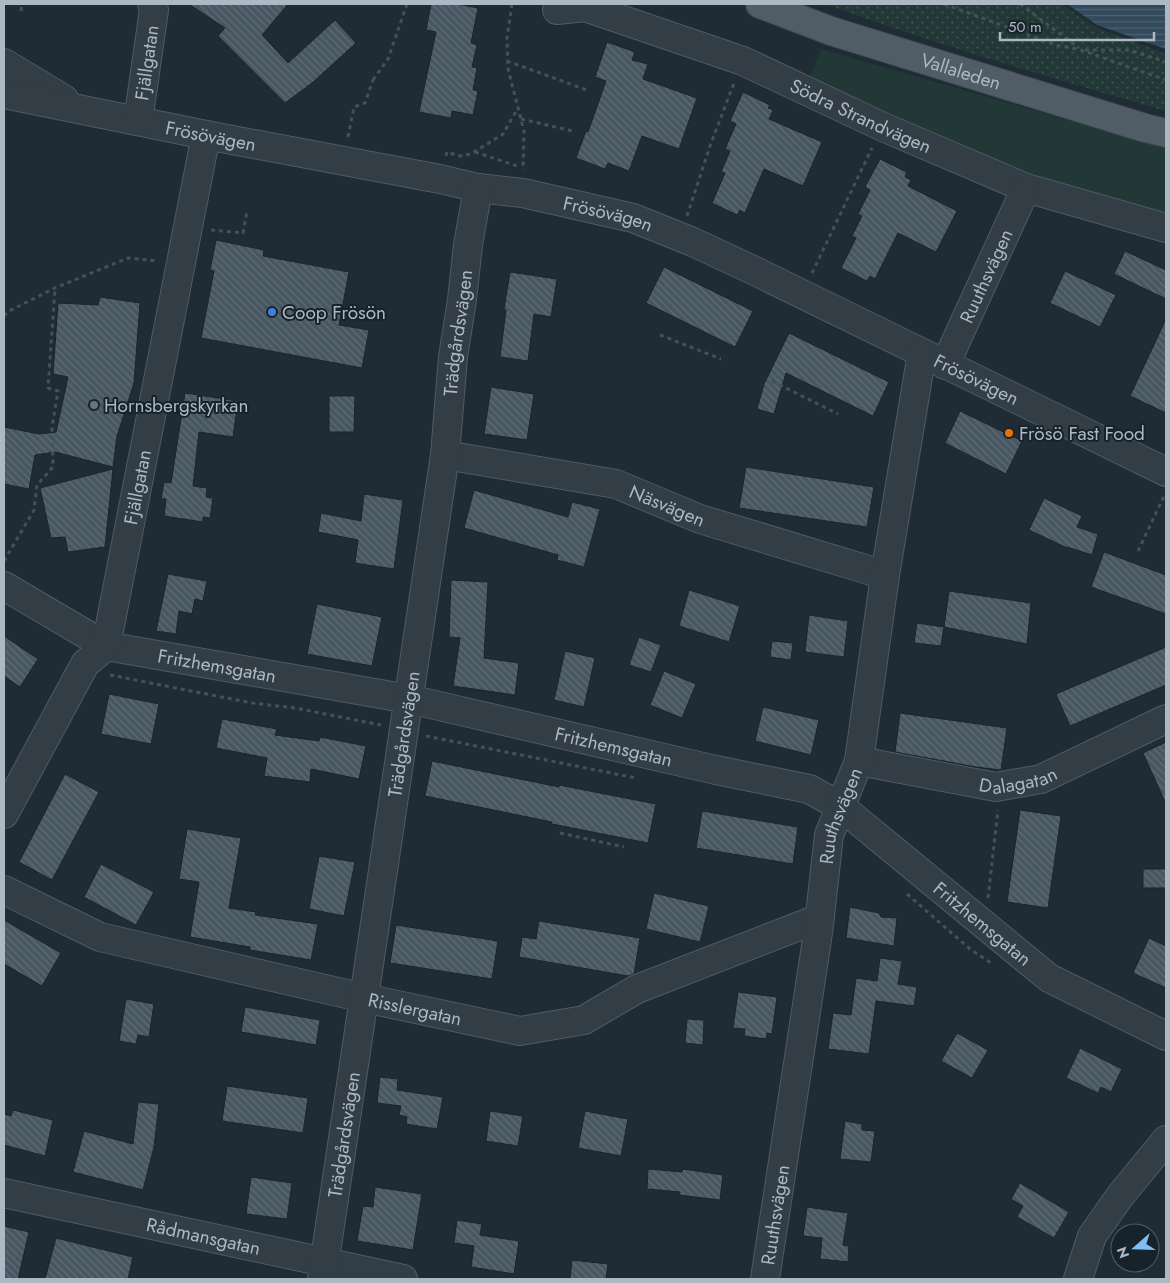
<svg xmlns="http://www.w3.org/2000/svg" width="1170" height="1283" font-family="Jost,sans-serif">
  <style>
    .grass { fill: #223836 }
    .park { fill: url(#park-dots) }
    .water { fill: url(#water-rules) }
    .building { fill: url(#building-back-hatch); stroke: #1a242c }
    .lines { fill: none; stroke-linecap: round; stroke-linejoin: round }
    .minor-casing { stroke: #505b64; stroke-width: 30 }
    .major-casing { stroke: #3c464f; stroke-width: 30 }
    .path { stroke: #405454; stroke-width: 3; stroke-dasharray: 4 4; stroke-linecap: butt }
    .minor { stroke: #323d45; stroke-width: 28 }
    .major { stroke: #505c66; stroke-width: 28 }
    .shop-dot { fill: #3f7fe0; stroke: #18222a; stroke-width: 2 }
    .worship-dot { fill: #6b7280; stroke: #18222a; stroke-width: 2 }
    .food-dot { fill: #e8710a; stroke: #18222a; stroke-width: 2 }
    .labels { text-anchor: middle; stroke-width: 4; stroke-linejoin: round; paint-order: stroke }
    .street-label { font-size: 19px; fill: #acb8c3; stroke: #18222a }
    .poi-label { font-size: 19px; fill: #acb8c3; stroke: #18222a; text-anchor: start }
  </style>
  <defs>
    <pattern id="park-dots" width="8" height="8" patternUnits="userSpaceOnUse" patternTransform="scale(1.25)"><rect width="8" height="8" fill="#223836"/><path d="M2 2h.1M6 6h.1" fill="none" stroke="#3f5351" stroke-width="1.8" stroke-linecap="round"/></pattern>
    <pattern id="water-rules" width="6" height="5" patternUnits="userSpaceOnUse" patternTransform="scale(1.25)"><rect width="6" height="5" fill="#324a5c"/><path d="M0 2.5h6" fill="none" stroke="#4d6272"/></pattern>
    <pattern id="building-back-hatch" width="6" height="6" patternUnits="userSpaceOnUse" patternTransform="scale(1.25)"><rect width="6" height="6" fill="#475661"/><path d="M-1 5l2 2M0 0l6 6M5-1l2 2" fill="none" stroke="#5f6c76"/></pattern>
  </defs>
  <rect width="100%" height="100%" fill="#1f2b35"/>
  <path class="grass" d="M821 49 1141 141 1166 147V214L1019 170 809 79Z"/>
  <path class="park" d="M825 4H1061L1095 27 1166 54V111C1051 78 937 45 825 4Z"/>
  <path class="water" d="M1067 4H1166V49L1097 25Z"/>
  <path class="building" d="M189 4H288L262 35 288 63 335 20 356 43 312 83 285 103 218 36 225 28Z
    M431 4H457L478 8 471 43 477 45 472 67 477 68 473 90 478 91 473 115 452 111 451 118 419 112 436 32 426 30Z
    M607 42 635 52 632 60 648 64 643 79 697 98 679 149 642 136 629 171 608 163 605 169 576 158 586 131 588 132 606 81 595 77Z
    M743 92 770 105 768 108 773 110 769 119 822 142 803 186 764 169 745 213 740 210 737 215 712 203 725 173 721 172 730 151 725 149 736 124 730 121Z
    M880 159 907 172 905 177 911 180 908 186 957 211 936 252 898 233 875 279 870 276 867 281 841 268 856 238 852 236 862 216 858 214 870 190 865 187Z
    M216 240 264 250 263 256 349 272 339 325 369 330 362 368 201 338 214 271 210 270Z
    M1125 251 1166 270V299L1114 274Z
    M664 267 753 311 735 347 646 303Z
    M1065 271 1116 295 1100 327 1050 303Z
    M510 272 557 279 551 317 534 314 528 361 500 357 506 310 504 309Z
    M100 297 140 303 134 383 117 436 113 467 55 452 35 455 29 489 4 484V427L39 434 56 432 68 377 53 374 58 303 98 305Z
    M1166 319V413L1130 396Z
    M789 333 889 382 873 416 786 373 774 414 757 409 764 384Z
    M491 387 534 394 527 440 484 434Z
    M185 393 238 401 233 437 199 432 193 486 207 488 206 497 213 498 210 518 203 517V522L164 516 166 499H161L164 482 171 483Z
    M329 396H355L354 432H329Z
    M960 411 1022 441 1006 474 945 443Z
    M746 467 874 487 867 527 739 508Z
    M113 469 105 547 68 552 65 537 51 538 40 488Z
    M474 490 568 517 572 502 600 509 584 567 557 560 558 555 464 528Z
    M364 494 403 500 394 569 355 563 358 540 318 532 321 513 361 521Z
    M1044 498 1082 516 1077 527 1098 534 1092 555 1067 547V548L1029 530Z
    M1104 552 1166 575V614L1091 587Z
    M168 574 207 581 203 601 195 599 192 614 179 611 176 634 156 631Z
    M451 580 488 582 484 658 519 663 515 695 453 686 460 638 449 637Z
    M689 590 740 606 729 642 679 626Z
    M949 591 1031 603 1027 644 944 627Z
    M317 604 382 617 372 666 307 654Z
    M809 615 848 621 844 657 805 652Z
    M917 623 944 627 941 646 914 643Z
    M4 636 38 659 20 687 4 676Z
    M639 637 661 645 651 672 629 665Z
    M772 641 793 643 791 660 770 657Z
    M1166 647V685L1070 726 1056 694Z
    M565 651 595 658 584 707 554 700Z
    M664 671 696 684 682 718 650 705Z
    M109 694 159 704 151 744 101 734Z
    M763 707 819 720 811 755 755 741Z
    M900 713 1007 728 1001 770 976 767 895 752Z
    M222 719 277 729 275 735 319 741 320 737 366 746 359 779 311 769 310 782 264 776 267 758 216 748Z
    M1166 742V804L1143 753Z
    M432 761 559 787V785L656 804 648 843 552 824V822L425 796Z
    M65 774 99 792 52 880 19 862Z
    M1020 810 1061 816 1048 908 1007 902Z
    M702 811 798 827 793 864 696 848Z
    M187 829 241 838 229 908 256 912 255 915 318 924 311 960 250 950V947L190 937 199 882 179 879Z
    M319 856 355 862 344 916 309 909Z
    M101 864 154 892 136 925 84 897Z
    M1143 869H1166V888H1143Z
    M654 893 709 906 700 942 646 929Z
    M850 907 879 913 881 917 897 918 894 946 846 938Z
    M4 920 61 953 42 986 4 964Z
    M539 921 640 938 634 974 628 976 519 957 522 937 536 939Z
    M396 925 498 941 492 979 390 963Z
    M1149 938 1166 946V988L1133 973Z
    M880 958 902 961 898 984 917 987 914 1006 876 1001 869 1054 828 1049 833 1013 851 1015 856 978 877 981Z
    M738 992 777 997 772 1034 767 1033 766 1039 744 1036 745 1029 733 1028Z
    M126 999 154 1004 149 1037 138 1035 136 1044 119 1041Z
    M245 1007 320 1020 316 1045 241 1032Z
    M687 1019 704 1020 703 1045 685 1043Z
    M957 1033 988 1050 972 1078 941 1061Z
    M1080 1048 1122 1069 1111 1092 1101 1087 1098 1093 1066 1078Z
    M380 1077 398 1079 397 1090 443 1097 437 1129 406 1124 407 1117 399 1115 401 1106 377 1103Z
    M227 1086 308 1098 303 1133 222 1121Z
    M138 1102 159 1104 154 1147 143 1190 73 1172 84 1131 133 1144Z
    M13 1110 53 1120 45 1156 4 1145V1114L11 1116Z
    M490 1111 523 1116 518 1146 486 1141Z
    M585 1111 628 1119 621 1156 578 1148Z
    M845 1121 862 1124V1130L875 1131 871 1162 840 1159Z
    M648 1169 682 1172 683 1169 723 1175 720 1200 679 1195 680 1192 647 1189Z
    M251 1177 292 1183 287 1219 246 1214Z
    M1020 1183 1069 1212 1054 1238 1017 1217 1023 1206 1011 1199Z
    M375 1187 422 1194 413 1250 357 1241 363 1206 373 1207Z
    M807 1207 848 1213 843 1245 849 1246 848 1262 820 1259 822 1238 803 1236Z
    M457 1220 482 1224 480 1235 519 1241 514 1274 471 1267 474 1246 454 1243Z
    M4 1226 29 1232 18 1279H4Z
    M56 1238 133 1257 128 1279H45Z
    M572 1260 608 1264 606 1279H570Z"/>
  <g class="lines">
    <g class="minor-casing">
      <g id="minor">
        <path id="s1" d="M557 10 585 7 743 61 883 127 1026 188 1166 228"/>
        <path d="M4 63 64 99"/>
        <path id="s2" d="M4 94 206 135 440 179 478 188 523 193 633 218 693 242 757 272 1166 472"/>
        <path id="s3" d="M138 121 154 10 152 4"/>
        <path id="s4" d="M945 365 1026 188"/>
        <path id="s5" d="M445 455 616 484 700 519 885 575"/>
        <path id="s6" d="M4 586 106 646 409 699 716 770 809 789 840 806 1049 978 1166 1036"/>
        <path id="s7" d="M859 761 996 787 1041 779 1166 719"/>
        <path id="s8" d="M4 814 85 664 106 646 206 135"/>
        <path id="s9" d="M4 890 100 937 364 998 520 1031 584 1020 637 989 820 918"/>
        <path id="s10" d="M4 1193 403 1279"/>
        <path id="s11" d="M322 1279 445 455 453 357 462 300 468 245 478 188"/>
        <path id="s12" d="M765 1279 818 933 829 835 859 761 885 575 922 353"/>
        <path d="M1078 1279 1092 1236 1120 1196 1166 1140"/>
      </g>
    </g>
    <g class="major-casing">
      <g id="major">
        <path id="s13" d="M760 4 831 31 1145 128 1166 133"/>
      </g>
    </g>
    <path class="path" d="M512 4 507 38 508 69 524 131 523 170
      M944 4 1056 45 1081 50 1166 80
      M1020 4 1079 48
      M21 11 22 4
      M1085 50H1129L1166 62
      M507 61 587 90
      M373 80 388 59 407 4
      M521 119 573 131
      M348 137 354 107 365 103 373 80 372 83
      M475 152 520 167
      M446 156 447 152 459 156 471 154 503 134 518 108
      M687 216 710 146 734 83
      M211 230 243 233 247 211
      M812 273 872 148
      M4 316 9 311 55 288 128 258 158 261
      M660 335 721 359
      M772 381 838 414
      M1138 551 1165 494
      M4 561 34 510 37 485 53 467 52 427 58 391 48 388 55 288
      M110 675 252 703 295 708 381 725
      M426 736 636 778
      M560 833 624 847
      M907 894 970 949 991 963
      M988 898 998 810"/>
    <use href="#minor" class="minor"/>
    <use href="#major" class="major"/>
  </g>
  <circle class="shop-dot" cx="272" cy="312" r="5"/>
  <circle class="worship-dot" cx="94" cy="405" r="5"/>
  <circle class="food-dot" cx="1009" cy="433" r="5"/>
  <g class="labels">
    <g class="street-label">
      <text dy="7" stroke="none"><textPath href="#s3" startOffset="59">Fjällgatan</textPath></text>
      <text dy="7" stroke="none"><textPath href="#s13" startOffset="212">Vallaleden</textPath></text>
      <text dy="7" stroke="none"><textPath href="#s1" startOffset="325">Södra Strandvägen</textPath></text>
      <text dy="7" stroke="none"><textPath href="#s2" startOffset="211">Frösövägen</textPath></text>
      <text dy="7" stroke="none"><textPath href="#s2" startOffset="616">Frösövägen</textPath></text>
      <text dy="7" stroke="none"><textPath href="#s4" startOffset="98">Ruuthsvägen</textPath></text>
      <text dy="7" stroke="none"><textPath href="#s11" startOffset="956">Trädgårdsvägen</textPath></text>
      <text dy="7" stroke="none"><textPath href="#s2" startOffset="1021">Frösövägen</textPath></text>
      <text dy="7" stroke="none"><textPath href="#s8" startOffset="360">Fjällgatan</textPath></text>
      <text dy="7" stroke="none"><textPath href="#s5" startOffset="229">Näsvägen</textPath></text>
      <text dy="7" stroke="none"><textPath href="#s6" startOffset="231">Fritzhemsgatan</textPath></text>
      <text dy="7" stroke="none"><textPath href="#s11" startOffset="551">Trädgårdsvägen</textPath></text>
      <text dy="7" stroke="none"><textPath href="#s6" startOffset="636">Fritzhemsgatan</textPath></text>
      <text dy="7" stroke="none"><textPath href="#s7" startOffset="162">Dalagatan</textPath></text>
      <text dy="7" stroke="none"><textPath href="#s12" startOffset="470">Ruuthsvägen</textPath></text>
      <text dy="7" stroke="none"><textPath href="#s6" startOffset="1056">Fritzhemsgatan</textPath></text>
      <text dy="7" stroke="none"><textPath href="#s9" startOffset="430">Risslergatan</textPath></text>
      <text dy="7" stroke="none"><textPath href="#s11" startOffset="146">Trädgårdsvägen</textPath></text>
      <text dy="7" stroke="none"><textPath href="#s12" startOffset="65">Ruuthsvägen</textPath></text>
      <text dy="7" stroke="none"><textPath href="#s10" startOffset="204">Rådmansgatan</textPath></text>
    </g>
    <g class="poi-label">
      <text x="282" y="319">Coop Frösön</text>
      <text x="104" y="412">Hornsbergskyrkan</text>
      <text x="1019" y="440">Frösö Fast Food</text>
    </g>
  </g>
  <rect width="1170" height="1283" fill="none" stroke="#acb8c3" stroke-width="10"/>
  <g transform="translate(1135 1248) rotate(250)"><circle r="24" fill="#18222a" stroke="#535e67"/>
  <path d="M0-4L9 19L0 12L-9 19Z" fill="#7ebef5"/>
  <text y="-8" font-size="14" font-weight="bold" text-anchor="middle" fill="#acb8c3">N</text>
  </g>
  <path d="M1000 32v8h154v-8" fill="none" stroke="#acb8c3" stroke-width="2.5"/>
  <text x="1008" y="32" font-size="15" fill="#acb8c3" stroke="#18222a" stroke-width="4" paint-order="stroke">50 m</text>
</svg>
